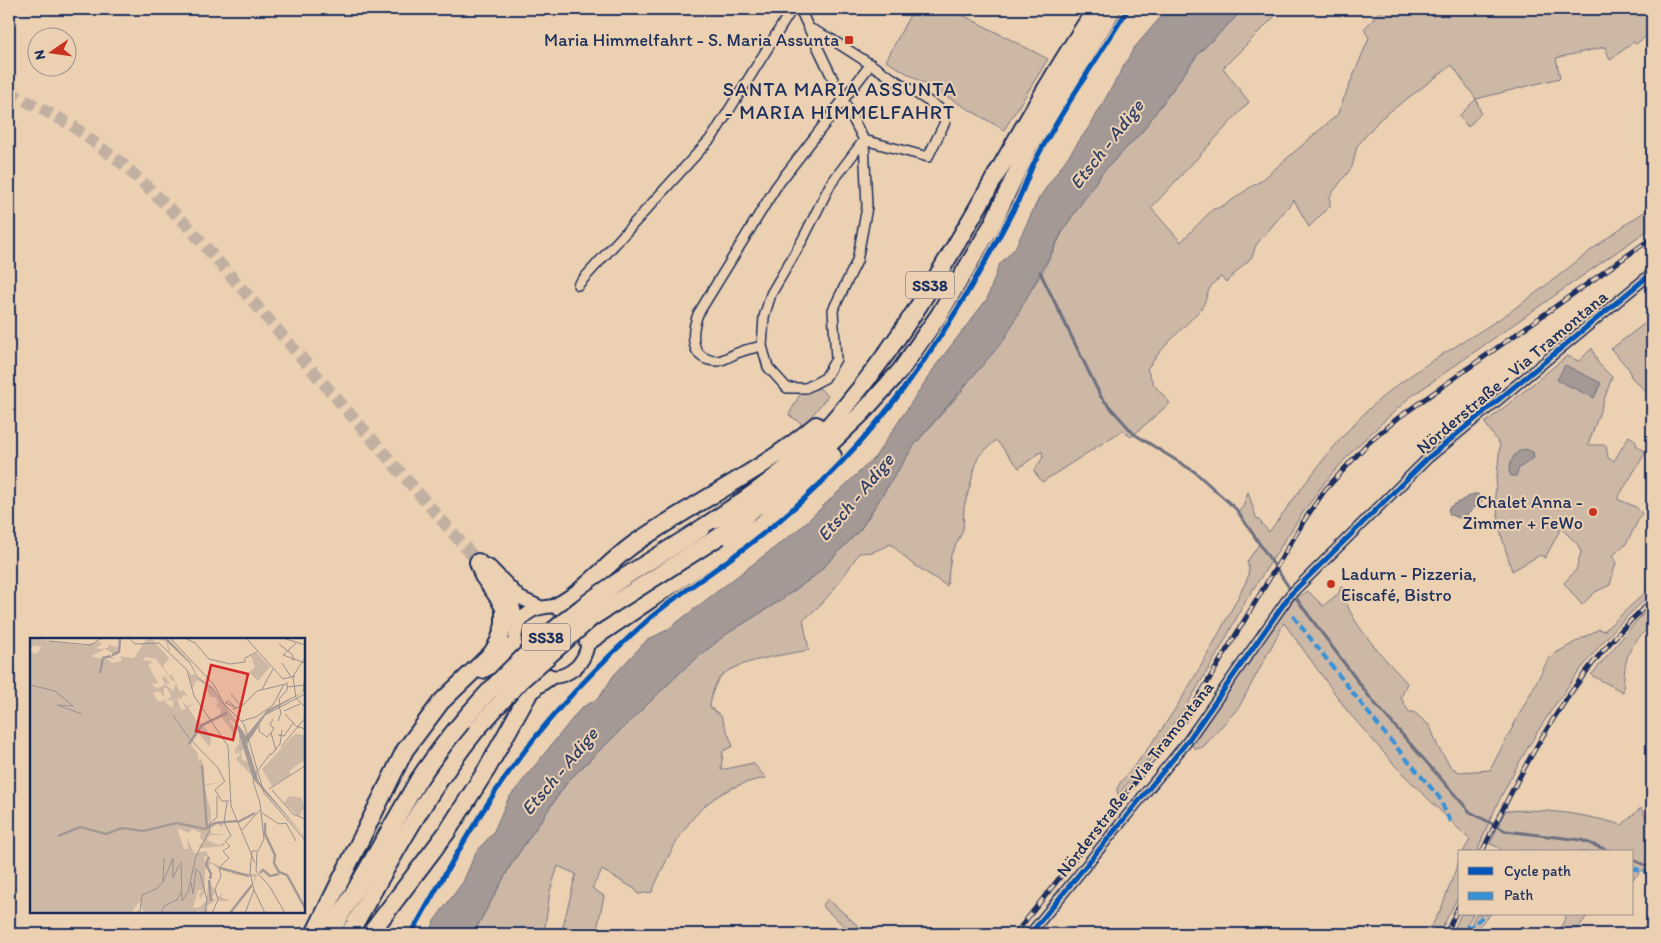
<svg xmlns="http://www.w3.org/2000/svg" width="1661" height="943" font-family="Itim,sans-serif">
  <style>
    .green { fill: #cdb8a6; stroke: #747482 }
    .water { fill: #a49995; stroke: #6d6f7f }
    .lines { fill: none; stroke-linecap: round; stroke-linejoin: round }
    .stream { stroke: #6d6f7f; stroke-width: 3 }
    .secondary-tunnel { stroke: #c1b0a1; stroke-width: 12; stroke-dasharray: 12 6; stroke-linecap: butt }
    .street-casing { stroke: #1b2f5e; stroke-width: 12 }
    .secondary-casing { stroke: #1b2f5e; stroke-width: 16 }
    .highway-casing { stroke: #1b2f5e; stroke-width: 20 }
    .street { stroke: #ebd0b2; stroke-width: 9 }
    .secondary { stroke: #ebd0b2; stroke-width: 12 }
    .highway { stroke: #ebd0b2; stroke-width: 16 }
    .rail-casing { stroke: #1b2f5e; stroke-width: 5 }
    .rail { stroke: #ebd0b2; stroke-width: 3; stroke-dasharray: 9; stroke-linecap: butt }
    .highway-bridge-casing { stroke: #1b2f5e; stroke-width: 20; stroke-linecap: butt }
    .highway-bridge { stroke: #ebd0b2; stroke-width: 16 }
    .quiet { stroke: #3891d7; stroke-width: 4; stroke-dasharray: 8 4; stroke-linecap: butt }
    .cycleway-casing { stroke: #ebd0b2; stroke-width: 8 }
    .cycleway { stroke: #0057b8; stroke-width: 5 }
    .poi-dot { fill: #c8321e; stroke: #ebd0b2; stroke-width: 2 }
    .labels { text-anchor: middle; stroke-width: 4; stroke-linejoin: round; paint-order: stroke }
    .shield { fill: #ebd0b2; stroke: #595f77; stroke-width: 1 }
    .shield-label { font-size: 16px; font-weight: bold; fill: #1b2f5e }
    .poi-label { font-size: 18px; fill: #1b2f5e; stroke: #ebd0b2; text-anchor: end }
    .street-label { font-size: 18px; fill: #1b2f5e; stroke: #ebd0b2 }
    .water-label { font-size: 19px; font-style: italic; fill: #303f66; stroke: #ebd0b2 }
    .quarter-label { font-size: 20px; letter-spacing: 1px; fill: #1b2f5e; stroke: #ebd0b2 }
    .inset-river { fill: none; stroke: #a49995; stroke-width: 2.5 }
    .inset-road { fill: none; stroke: #989090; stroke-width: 1 }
    .view { fill: #d62828; fill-opacity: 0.15; stroke: #d62828; stroke-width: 2.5 }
    .inset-edge { fill: none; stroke: #1b2f5e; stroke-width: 2.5 }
  </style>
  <rect width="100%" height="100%" fill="#ebd0b2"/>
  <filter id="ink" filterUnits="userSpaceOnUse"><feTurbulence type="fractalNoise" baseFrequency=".02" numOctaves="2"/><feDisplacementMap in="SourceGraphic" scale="10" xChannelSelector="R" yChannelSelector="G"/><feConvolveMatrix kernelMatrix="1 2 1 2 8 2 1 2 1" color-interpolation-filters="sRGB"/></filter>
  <g filter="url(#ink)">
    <path class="green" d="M913 9H951L1048 59 1004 130 886 61Z
      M1244 9H1282L1223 68 1249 102 1151 208 1181 242 1213 209C1226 208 1246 188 1261 181L1337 115 1369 38 1364 29 1383 9H1652V14L1647 21 1652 25 1646 31 1649 34 1636 44 1634 42 1610 60 1605 47 1556 58 1560 78 1476 99 1481 113 1468 127 1459 116 1476 99 1452 65 1380 119 1357 146 1352 167 1330 196V206L1309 227 1294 200 1256 245 1252 257 1226 282 1221 277C1203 289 1210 299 1199 311 1181 331 1162 346 1147 369L1154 385 1170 403 1131 437 1123 430 1042 482 1034 471 1043 457 1042 451 1019 468 996 440 978 457 964 507 963 530 951 555 947 586 910 562 891 544 873 552 859 553C843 578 826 603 803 620L809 650C787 654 745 660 726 672 715 679 711 695 710 707L721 716 733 746 723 751 721 770 753 763 766 778C699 789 677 835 652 892L638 894 635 889 602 870 592 888 604 896 596 934H561L576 874 558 866 550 891 544 934H473L512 863 568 781 685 668 725 635 778 602 816 575 860 530 915 444 962 391 1041 275 1065 227 1102 173 1141 133 1199 53Z
      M1652 207V227L1409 398 1354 449 1325 482 1304 511 1246 600 1219 651 1185 708 1154 751 1118 795 1117 789 1120 783C1173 723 1210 651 1247 580L1249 569 1247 562 1259 544 1238 512 1243 507 1248 492 1256 517 1269 532C1308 481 1344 425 1395 387 1436 355 1484 332 1525 301 1568 270 1607 235 1652 207Z
      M1652 318V397L1631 377 1629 369 1611 349Z
      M1592 348 1598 363 1612 377 1588 445H1606L1608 458 1614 461 1629 436 1635 440 1637 446 1646 452 1617 499 1636 507 1642 513 1626 544 1612 556 1616 562 1610 585 1595 592 1582 605 1564 583 1576 570 1581 552 1578 545 1561 528 1545 558 1540 555 1512 571 1501 534 1495 495 1500 445 1485 423 1567 356 1579 361Z
      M819 388 828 396 804 425 789 415 800 394Z
      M1652 586V594C1583 649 1507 769 1477 852H1463L1470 840 1400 771 1349 713 1284 623 1239 707 1203 747 1196 749 1190 744 1292 601 1308 591 1323 606 1339 593 1341 587 1345 589C1340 614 1390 664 1407 683L1401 698 1409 712H1414L1430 726 1438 747 1451 767 1459 772 1490 770 1548 660 1554 654 1599 629 1604 631Z
      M1652 608V624C1626 649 1625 656 1623 692L1591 675 1640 617Z
      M1641 808 1652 830V873L1642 870 1632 880V852H1503L1498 847 1490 844 1505 811C1544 808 1585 814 1622 825Z
      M1460 858V893L1439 934H1427L1441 909Z
      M828 899 867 934H853L822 906Z
      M1461 914H1473L1466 926 1470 927 1474 925 1472 922 1476 914H1491L1471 934H1452Z
      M1567 914H1589L1573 934H1558Z"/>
    <path class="water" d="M1172 9H1244L1199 53 1141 133 1102 173 1065 227 1004 340 915 444 860 530 816 575 778 602 725 635 685 668 568 781 512 863 473 934H431L434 921 463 882 476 852 493 833 508 799 581 708 599 698 614 675 647 640 667 630 800 528 875 457 937 364 987 299 999 265 1015 248 1039 198 1091 124 1134 48 1159 19Z
      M1565 365 1601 383 1594 398 1557 380Z
      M1525 449 1533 452 1534 458 1519 468 1516 476H1511L1509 472C1510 461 1514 451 1525 449Z
      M1473 494H1478L1482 501 1462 519 1450 515 1448 509 1450 507Z"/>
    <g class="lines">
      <path class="stream" d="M1040 272 1101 397 1134 434 1195 472 1236 509 1301 605 1371 699 1470 812 1506 831 1581 840 1612 852
        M1632 859 1652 869"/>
      <path class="secondary-tunnel" d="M9 92 70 124 124 165 185 223 478 562"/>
      <g class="street-casing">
        <path id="street" d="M800 9C820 53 841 97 864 140L928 157 945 122 942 110 831 39 809 28
          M864 140 867 207 857 261 833 310 836 359 825 378 806 388H787L768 367 762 346 764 317 771 294 803 239 830 185Z
          M578 285 713 136 792 9
          M762 346C755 348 747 349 740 352 733 354 725 360 718 361 689 361 691 333 698 314L776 187 871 64
          M1030 934 1187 742 1290 595 1428 458 1652 273"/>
      </g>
      <g class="secondary-casing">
        <path id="secondary" d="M478 562 490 567 520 598 538 606
          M494 581 512 601 518 626
          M514 645C517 615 529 607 557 606
          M540 675C564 682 585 667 588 642"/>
      </g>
      <g class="highway-casing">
        <path id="highway" d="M702 528C737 505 774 481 805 451 930 325 998 154 1096 9
          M720 536 804 469 862 413 900 371 939 315 993 223 1028 148 1113 9
          M557 606C586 591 607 563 634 544 694 502 760 473 816 425
          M588 642 763 523 833 456
          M482 670 501 660 514 645
          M314 934 405 750 441 702 492 653 499 641 504 625V608L498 597 483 576 478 562
          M330 934 419 779
          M349 934C389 864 426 792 477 729
          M370 934 447 832 487 769 528 695 536 686 549 677"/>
      </g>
      <use href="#street" class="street"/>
      <use href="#secondary" class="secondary"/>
      <use href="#highway" class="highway"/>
      <g class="rail-casing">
        <path id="rail" d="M1482 852C1523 764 1577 665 1652 601
          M1015 934 1186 718 1305 519 1325 490 1367 444 1398 418 1652 238
          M1446 934 1460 903"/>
      </g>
      <use href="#rail" class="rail"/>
      <g class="highway-bridge-casing">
        <path id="highway-bridge" d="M477 729 520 681 591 618 720 536
          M419 779C463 714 519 656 581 608 618 578 662 555 702 528"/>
      </g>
      <use href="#highway-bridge" class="highway-bridge"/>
      <path class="quiet" d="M1293 616 1381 729 1439 797 1451 824
        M1517 852H1542
        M1632 868 1652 873
        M1466 926 1470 927 1486 914"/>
      <g class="cycleway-casing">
        <path id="cycleway" d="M411 934C445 874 478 813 520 757 558 706 603 660 650 618 683 590 721 567 755 540 793 511 828 478 859 443 923 372 972 289 1016 205 1023 191 1028 175 1035 161 1063 108 1097 59 1128 9
          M1030 934 1187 742 1290 595 1428 458 1652 273"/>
      </g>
      <use href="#cycleway" class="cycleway"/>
    </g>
  </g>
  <g class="poi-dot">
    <rect x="844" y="35" width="10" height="10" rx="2.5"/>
    <circle cx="1593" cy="512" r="5"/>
    <circle cx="1331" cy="584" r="5"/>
  </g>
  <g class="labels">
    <g class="shield">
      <rect x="906" y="271.5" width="48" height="27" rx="4"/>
      <rect x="522" y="623.5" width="48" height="27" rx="4"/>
    </g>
    <g class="shield-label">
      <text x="930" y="291">SS38</text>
      <text x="546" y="643">SS38</text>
    </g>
    <g class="poi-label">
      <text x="839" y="46">Maria Himmelfahrt - S. Maria Assunta</text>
      <text x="1583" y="508">Chalet Anna -<tspan x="1583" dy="21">Zimmer + FeWo</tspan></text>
      <text x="1341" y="580" text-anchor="start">Ladurn - Pizzeria,<tspan x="1341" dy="21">Eiscafé, Bistro</tspan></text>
    </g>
    <g class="street-label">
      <text transform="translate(1512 372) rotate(-40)" y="6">Nörderstraße - Via Tramontana</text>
      <text transform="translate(1135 779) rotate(-52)" y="6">Nörderstraße - Via Tramontana</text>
    </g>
    <g class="water-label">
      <text transform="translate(1106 144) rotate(-52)" y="7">Etsch - Adige</text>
      <text transform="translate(855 497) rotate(-50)" y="7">Etsch - Adige</text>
      <text transform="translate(559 771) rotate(-50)" y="7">Etsch - Adige</text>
    </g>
    <g class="quarter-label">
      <text x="840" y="96">SANTA MARIA ASSUNTA<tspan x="840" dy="23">- MARIA HIMMELFAHRT</tspan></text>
    </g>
  </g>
  <g transform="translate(30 638)">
    <rect width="275" height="275" fill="#ebd0b2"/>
    <path d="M0 0 51 7 70 4 72 6 66 10 71 11 78 10V7L89 9V3L90 12 86 18 104 20 117 0H133L160 24 166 37 182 51 208 87 214 112 211 113 212 122 220 124 224 140 206 121 210 117 208 113 206 117 205 111 209 106V94L204 84 198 81 207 94 203 102 202 93 190 77 191 71 186 68 188 65 185 59H180L174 46 167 42 162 51 158 31 138 12 136 3 122 1 139 20 133 28 141 41 126 21 115 19 113 22 123 24 118 27 127 43 128 46 122 45 124 49 129 50 135 46 132 40 135 38 140 46H135L143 53 146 45 141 41 139 37H142L150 54 153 52 158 58 153 57 152 62 150 58 151 61 147 60 151 72 156 71 152 63 157 68 167 65 158 69 166 82 172 86 181 81 178 76 183 82 174 88 181 98 180 109 168 95 160 106 167 114 169 124 171 120 174 131 182 129 172 132 174 147 184 145H188L174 148 181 174V183L178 185H196L192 187 193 190 187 186 180 191 181 195 196 197H180L177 202 189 207 195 204 194 208 171 210 168 208 174 204 170 200 171 195 162 191 159 195 147 190 154 211H158L157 200 164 215 176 213 179 219 174 218 175 225 172 228 179 223 192 229 199 235 228 236 223 246 225 239 203 236 187 230 182 225 175 231V254L170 261 169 256 173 252H168L163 270 170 269 176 263 179 242 188 259 193 255 191 259 201 263H189L184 255 183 260 180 256V259L186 262 177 268 178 275H170L168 271 167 275H117L112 272 110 263 101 275H0V13L6 16 12 9 4 7 0 11ZM138 5 159 25 165 36 161 37 157 30 140 14ZM75 11 92 20 91 23 82 25 74 19 85 21 80 17 70 21 61 18ZM134 49 138 51 141 59 136 63 143 62V70L137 66 134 61 132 64 127 62 123 55 129 53 134 59ZM227 15 240 29 228 43 219 34 225 29 221 18ZM265 96 275 97V126L273 123 259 133 261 137 242 148 232 131ZM259 158 272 160 274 170 269 179 254 165Z" fill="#cdb8a6" fill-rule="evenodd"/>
    <path d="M133 0 139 2 160 24 168 39 182 49 216 98 237 72 275 53 234 77 217 106 229 144 275 199 223 141 205 83 182 51 168 40 160 25Z" fill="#a49995"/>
    <path class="inset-river" d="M82 17 89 14 90 0M70 35 73 20 81 18M159 106 172 87 197 75M172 127 177 191M208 184 225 175M235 185V196L245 217 244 225 249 234 257 237 275 270M28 198 50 189 76 196 92 190 113 193 147 185 175 191 185 185 207 183M179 219 176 226 181 236 180 241M190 230 219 238M230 235 233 232 240 238 249 236M179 242 181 263M200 275 222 247"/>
    <path class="inset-road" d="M99 0 105 6 129 5 157 32 164 58 198 108 201 168 225 225M140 0 184 47 194 66 214 86 234 155 275 202M154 0 165 5 179 21 200 26 215 24V20L227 14M216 0 253 41 261 39M253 0 275 7M19 3 61 7 72 0M249 6 263 17V23M253 17 275 25M253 17 266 5M252 25 261 39 265 38M263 38 275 20M263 39 266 60 275 69M0 47 25 53 43 68 27 67 52 76M257 49 275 47M232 51 243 31M273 54 275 37M201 56 211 68M198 63 203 67 205 69 195 65ZM250 67 249 61 257 52V44M207 70 203 71 213 67 227 53 256 46M254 73 270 66M255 76 266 88 275 91M143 77 159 100 188 130 195 144M212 83 226 79 243 67 254 46M248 83 251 75 249 68M229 88V93L237 99 241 95M241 95 246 112M241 95 244 90 240 87 243 81M248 97 254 98 263 85M221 99 235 77 275 56M251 109 275 80M241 117 250 106 252 92M228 132 241 115M227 133 223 143 230 165 234 201 227 215 226 233 240 249 255 275M194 144 185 152 192 163H199M239 151 275 128M242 152 263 176 275 181M232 175 249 186 256 185 266 203M212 192 230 172M134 220 133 244 143 220V240L149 227M151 224 152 263 158 254 166 218 180 192 179 186 187 179V158M161 244 163 256 166 231 170 235 177 262 175 275M224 252 220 235 222 213H227M224 252 235 275M106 275 110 273 112 257 126 251 133 244M131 275 134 268 147 262 151 254M182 275 188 262 185 251 191 238 189 230 199 220 193 213 200 208 195 203 201 198 194 184 197 164M215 275 224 252"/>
    <path class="view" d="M181 27 218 36 203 102 166 93Z"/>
    <rect width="275" height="275" class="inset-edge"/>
  </g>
  <rect width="1661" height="943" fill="none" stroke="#ebd0b2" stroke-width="30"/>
  <rect x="15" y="15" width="1631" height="913" fill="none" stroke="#1b2f5e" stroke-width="2" filter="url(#ink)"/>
  <rect x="1458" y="850" width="175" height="65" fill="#ebd0b2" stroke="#989090"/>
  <rect x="1468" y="867" width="25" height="8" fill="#0057b8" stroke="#989090"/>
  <text x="1504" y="876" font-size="15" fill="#1b2f5e">Cycle path</text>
  <rect x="1468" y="892" width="25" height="8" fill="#3891d7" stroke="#989090"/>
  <text x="1504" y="900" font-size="15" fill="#1b2f5e">Path</text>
  <g transform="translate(52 52) rotate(257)"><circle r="24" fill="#ebd0b2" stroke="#989090"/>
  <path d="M0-4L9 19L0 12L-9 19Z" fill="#c8321e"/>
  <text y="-8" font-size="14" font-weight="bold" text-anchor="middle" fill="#1b2f5e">N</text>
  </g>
</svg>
